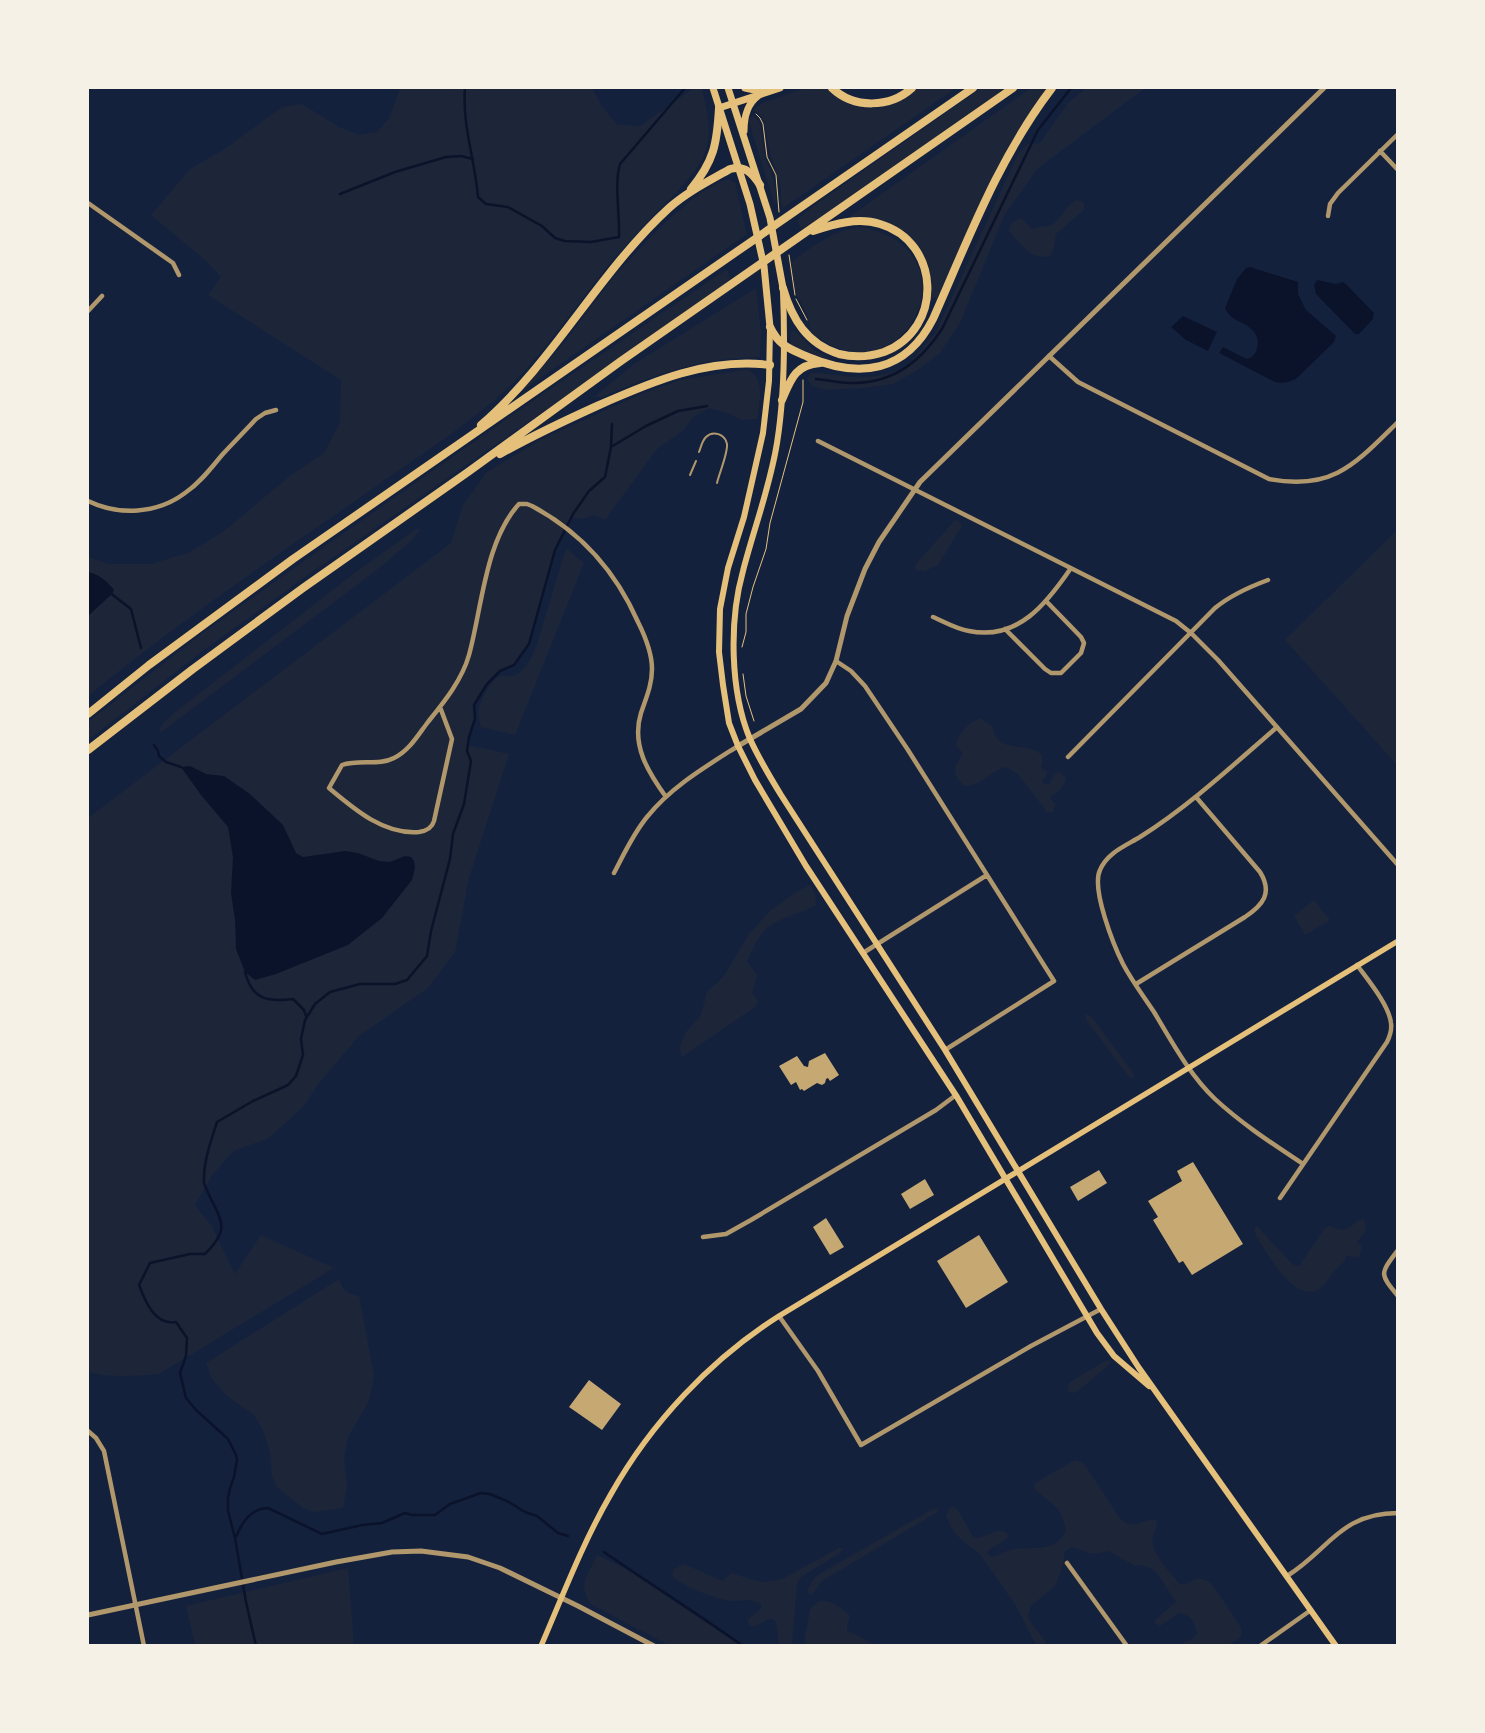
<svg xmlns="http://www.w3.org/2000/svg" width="1485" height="1733" font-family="Karla,sans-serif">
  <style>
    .green { fill: #1d2539 }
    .water { fill: #0b132b }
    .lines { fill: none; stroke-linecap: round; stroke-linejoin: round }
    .stream { stroke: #0b132b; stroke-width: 2.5 }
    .building { fill: #c6a872 }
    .path { stroke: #e5c07b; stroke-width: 1 }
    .service { stroke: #b1986c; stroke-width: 2 }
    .minor { stroke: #b1986c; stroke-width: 4.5 }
    .tertiary { stroke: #b1986c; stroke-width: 5 }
    .secondary { stroke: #e5c07b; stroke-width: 5.5 }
    .primary { stroke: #e5c07b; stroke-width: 6 }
    .trunk { stroke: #e5c07b; stroke-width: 7 }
    .motorway { stroke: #e5c07b; stroke-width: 8 }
  </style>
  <rect width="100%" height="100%" fill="#14213d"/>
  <path class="green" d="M400 88H592L602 106 617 125 640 126 694 88H701C720 148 704 164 663 206 647 222 632 238 617 255 573 307 539 365 485 408 448 438 407 464 368 492 273 558 177 623 88 696V557L108 564H151L188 553 223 532 291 475 324 453 340 423 341 380 208 295 221 277 206 261 151 215 190 169 223 150 282 107 302 104 339 127 359 135 377 132 390 117Z
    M805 88C811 88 818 86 824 88 830 89 837 98 843 101 869 116 897 106 918 88H956L783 208 781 203V188L770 153 764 121 761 116 753 110 763 103Z
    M981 88H1008L823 216 801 229 797 220 809 209Z
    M1031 88H1048C1000 151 971 226 937 298L931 297 930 277 922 256 876 219 849 217Z
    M1086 88H1145L1037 169 1004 216 960 323 940 353 916 371 893 384 865 388 825 390 812 386 807 379 811 373C826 373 839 376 854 377 869 378 891 375 904 367 916 358 926 343 936 332L1018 154 1028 144 1040 143 1068 103Z
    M753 116 759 121 761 128 765 158 772 174 776 194 775 205 749 123V119Z
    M728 179 735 183 747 234 516 395 563 344 615 275 662 225 700 193 718 183Z
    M1076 200 1081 201 1084 204V210L1056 234 1054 248 1050 256C1032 262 1020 243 1009 231 1009 224 1014 221 1020 218L1025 221 1032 230C1040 224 1047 229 1054 223 1063 216 1066 206 1076 200Z
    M859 227C981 246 905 408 810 332 811 313 800 306 795 290 793 281 793 271 791 262 813 246 832 231 859 227Z
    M727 269 730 278 723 287 312 572 204 650 88 740V722L204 632 328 544 521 409Z
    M756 288 761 332 760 357C747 358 734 358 721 360 680 365 640 381 602 397H594L634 364Z
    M794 330 814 350 833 360 820 357 791 345 790 334Z
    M744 370H749C766 381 759 402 757 419L741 420 728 413 709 408 693 417 684 430 657 449 605 520 594 515 582 519 571 517 555 550 529 644 514 665 500 671 487 684 474 704 475 719 469 737 468 745 509 754 469 878 455 952 428 988 359 1036 319 1083 303 1107 269 1138 234 1151 213 1174 195 1205 211 1225 235 1274 261 1235 334 1268 159 1374C135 1376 111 1378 88 1372V818L451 543 463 505 487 472 542 439 641 394 680 380Z
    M955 520 959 521 962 526 938 565 925 571 915 570 916 564Z
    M416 529H420L412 540 382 566 161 732 159 730 163 723 174 713 352 575Z
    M1397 530V765L1285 640Z
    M566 548 584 563 515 735 481 727C480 723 478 717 478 712 479 703 491 679 500 676 507 675 512 678 519 673 528 665 533 655 537 644Z
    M980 718 992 726C998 756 1026 740 1042 755L1043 762 1041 768 1048 772 1042 782 1045 784H1049L1054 775 1060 772 1066 778C1064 788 1057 792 1050 797L1055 804 1053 813 1047 812 1018 774 1006 767C988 772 984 785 964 786L956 776 955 767 963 753 956 746C958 733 968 723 980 718Z
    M810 885 815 893 816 905C800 914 779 917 765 930 757 938 752 951 747 961L757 975 752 993 759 1002 755 1007 682 1057 679 1048 686 1032 701 1015 707 992 723 977 749 934 771 910 793 894Z
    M1314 900 1330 920 1305 935 1294 916Z
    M1084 1013 1092 1017 1133 1073 1134 1079 1129 1077 1087 1021Z
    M1363 1219C1370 1228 1362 1235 1357 1242L1362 1246 1359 1257 1346 1256 1345 1261C1340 1266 1335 1270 1331 1275 1328 1279 1326 1284 1322 1287 1296 1308 1267 1253 1256 1236L1254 1229 1257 1226 1294 1266H1299L1324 1229 1329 1226C1333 1227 1338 1229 1341 1230 1351 1230 1355 1220 1363 1219Z
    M339 1279C344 1291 346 1294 359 1296L374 1375 369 1401 348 1437 344 1457 347 1487 343 1508 314 1512 303 1508 277 1487 272 1476 270 1453 263 1430 254 1415 227 1396 212 1379 206 1363Z
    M1107 1360 1111 1362 1109 1365 1078 1391 1074 1393 1069 1392 1068 1384 1073 1380Z
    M1075 1460 1082 1462 1085 1465 1121 1520C1135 1529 1138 1522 1153 1519L1157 1521C1157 1528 1153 1534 1152 1541 1152 1552 1172 1576 1180 1584H1186L1196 1579H1203L1211 1583 1239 1624 1242 1631 1240 1638 1230 1644 1179 1645 1193 1638 1197 1634C1195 1622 1191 1615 1179 1613L1160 1626 1155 1623V1620L1176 1602 1157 1573 1152 1569 1142 1565 1135 1566 1109 1551 1092 1554 1072 1547 1065 1551 1063 1566 1055 1586 1031 1606 1028 1616 1031 1623 1048 1645H1036L1016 1606 980 1554 965 1543 953 1531 946 1516 950 1508 954 1507 958 1510 973 1537C986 1541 994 1525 1007 1533L1008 1537C1003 1544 993 1545 987 1552L988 1555 992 1557C998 1556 1003 1552 1010 1550 1032 1545 1053 1555 1066 1531 1061 1503 1051 1506 1034 1488L1035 1483Z
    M933 1509H939L936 1513 822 1581 812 1595 809 1594 807 1591 814 1578 821 1573Z
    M839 1548H843L840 1553 801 1577 797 1584 792 1645H779L776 1622 773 1619H769L754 1627 749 1625 748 1622 749 1618 761 1609V1605C753 1597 741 1602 730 1601 715 1598 681 1587 672 1575L674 1569 684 1564 723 1581 731 1573C752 1578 759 1586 782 1579Z
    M597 1555 626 1569 740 1645H668L591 1604C577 1585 588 1575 597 1555Z
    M348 1568 354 1645H195L186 1606Z
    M819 1601C832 1601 842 1607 850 1616L847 1625V1630L875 1645H804L810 1609Z"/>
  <path class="water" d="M1246 268 1250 267 1298 282V294L1306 310 1336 336 1334 342 1296 379C1289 382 1283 384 1275 382L1219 353 1223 347 1247 359 1252 357C1260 349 1260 335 1250 328 1241 321 1230 320 1225 308L1237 279Z
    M1317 280 1336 284 1343 282 1346 284 1374 313 1373 319 1359 334H1355L1316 294 1314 285Z
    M1183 316 1217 332 1208 351 1186 340 1171 327Z
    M88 572C99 574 107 581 114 590L112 594 88 616Z
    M190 766 206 774 224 776 250 794 283 825 296 853 303 857 345 851 358 853 379 861 390 862 405 856 411 857 414 861 415 868 412 880 382 918 348 945 276 974 255 980 245 972 236 949 235 920 231 893 233 857 228 827 201 795 181 767Z"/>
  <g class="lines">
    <path class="stream" d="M465 88C462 125 475 160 478 197L486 204 508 207 542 226 555 238 565 241 591 242 619 237C620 215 614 184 620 164L685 88
      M340 194 395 172 446 157 461 156 473 159
      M816 379C829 380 843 384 855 383 895 382 921 361 942 329L1038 130 1071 88
      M611 447 646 426 678 411 707 406
      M109 592 131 609 141 648
      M154 745 158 751 159 756 166 762 181 767
      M245 972C252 1000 268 1002 293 999L304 1010 306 1016
      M236 1537C242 1522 251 1508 268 1508L322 1534 362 1525 382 1523 405 1513 412 1515H435L450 1504 481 1493 490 1494 509 1502 525 1512 537 1516 558 1533 568 1536
      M604 1552C650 1584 697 1613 743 1646
      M256 1646 246 1602 235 1538 228 1511V1498L230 1488 234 1477 237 1459 236 1455 228 1439 196 1410 186 1398 180 1373 186 1356 187 1338 176 1322C155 1326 145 1301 139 1285L150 1263 190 1254H205C228 1231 224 1224 210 1197 208 1192 205 1187 204 1183 203 1162 211 1141 217 1122L253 1101 288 1085 296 1076 303 1055 301 1039 305 1020 315 1004 330 992 360 984H395L407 980 427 956 431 931 450 859 453 834 464 804 471 761 467 751 469 737 475 719 474 705 487 684 500 671 514 665 529 644 555 550 573 514 589 491 605 477 611 447 612 424"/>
  </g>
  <path class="building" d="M825 1053 839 1075 830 1081 828 1078 826 1079 825 1083 822 1085 817 1083 804 1091 802 1089 800 1090 796 1082 791 1085 779 1066 797 1056 804 1066 808 1067 809 1061Z
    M1193 1162 1243 1244 1192 1275 1183 1261 1179 1263 1153 1220 1158 1217 1148 1201 1182 1181 1177 1171Z
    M1099 1170 1107 1183 1078 1201 1070 1187Z
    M925 1179 934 1195 910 1209 901 1194Z
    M826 1218 844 1247 830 1255 813 1227Z
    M979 1235 1008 1282 966 1308 937 1261Z
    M589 1380 621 1404 602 1430 569 1407Z"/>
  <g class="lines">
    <path class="path" d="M756 114 760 118 763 124 767 157 776 175 779 212
      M789 255 795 295
      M796 299 807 320
      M742 647 746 632V614L753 587 766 549 770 523 803 402V380
      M743 674 746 696 754 721"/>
    <path class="service" d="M699 452C701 447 702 441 706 437 713 430 725 434 727 444 728 453 719 474 717 483
      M690 475 696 461"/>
    <path class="minor" d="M1380 151 1398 170
      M88 203 173 263 179 275
      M1328 216 1330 204 1338 193 1398 134
      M88 311 102 296
      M1049 356 1078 382 1269 479C1333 491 1355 464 1398 422
      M818 441 1176 621 1191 633 1218 660 1398 865
      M88 501C119 516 157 514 185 493 200 483 211 468 222 455 233 443 245 431 256 419L265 413 276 410
      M933 617C945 622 956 629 969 631 1018 641 1047 603 1071 568
      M1005 629 1045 669 1051 673H1061L1081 653 1084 643 1081 637 1047 602
      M836 661 851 671 865 686 908 750 1054 981 945 1050
      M440 707 452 739 434 821C432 828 426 831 419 832 384 835 354 809 329 788L342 765C359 759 379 766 394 758 409 751 418 735 428 722 444 702 462 680 469 655 482 608 485 541 519 504H527L532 506C581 532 616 572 638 622 645 636 652 653 652 669 652 685 646 698 641 713 631 745 648 772 666 797
      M1276 728C1232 766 1189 806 1140 837 1125 846 1107 853 1100 870 1091 889 1114 946 1123 964 1132 981 1144 997 1154 1012 1172 1042 1189 1074 1215 1099 1242 1124 1273 1144 1303 1164
      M1068 757 1215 608C1231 595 1249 587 1268 580
      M614 873C624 854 633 834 647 817 671 787 705 767 738 746
      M863 953 987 875
      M1136 984 1245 917C1263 905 1273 893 1260 872L1196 797
      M1280 1198 1387 1042C1390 1036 1392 1030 1391 1023 1389 1005 1368 980 1357 965
      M703 1237 726 1234 751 1220 936 1110 956 1095
      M1398 1250C1380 1274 1379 1273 1398 1296
      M779 1316 818 1371 861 1445 1031 1346 1101 1309
      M88 1431 96 1438 104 1451 144 1646
      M1067 1563 1127 1646
      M1287 1576C1329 1550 1340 1513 1398 1513
      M1260 1646 1311 1610"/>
    <path class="tertiary" d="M738 746 801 709 826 683 836 661 847 616 865 569 879 542 920 482 1324 88
      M88 1615 336 1562 392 1552 421 1551 468 1557 500 1568 578 1606 654 1646"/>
    <path class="secondary" d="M541 1646C563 1595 583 1542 611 1494 651 1423 710 1360 779 1316L1398 941"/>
    <path class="primary" d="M783 292C785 342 785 393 777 443 770 487 754 528 743 571 729 621 730 691 750 739 759 759 770 777 781 795L945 1050 1101 1309 1139 1368 1336 1646
      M770 327 769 381 763 433 744 517 728 568 720 609 719 652 723 685 729 723 738 746 755 780 806 866 957 1097 1097 1333 1114 1356 1149 1386"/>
    <path class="trunk" d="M713 88 750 204 764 266 770 327
      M728 88 770 218 783 288
      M745 88 764 92
      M719 108 780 88
      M744 131C744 118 747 104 758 96"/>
    <path class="motorway" d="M832 88C854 109 890 108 912 88
      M691 189C714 161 717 144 719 108
      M783 288C792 319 807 344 839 354 855 358 869 357 884 352 944 329 941 242 880 224 858 217 834 224 813 231
      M770 327C779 346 790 349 808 357 860 379 906 372 933 319 968 240 999 157 1052 88
      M782 400C791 379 795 365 820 363
      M481 425C554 362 598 273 669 208 687 192 709 181 730 169 745 165 752 173 760 185
      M500 454C532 436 564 421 597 406 651 382 709 357 770 365
      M88 714 149 665 293 559 973 88
      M88 750 193 669 303 588 468 472 621 361 1013 88"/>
  </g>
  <rect width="1485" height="1733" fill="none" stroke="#f6f1e7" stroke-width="178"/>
</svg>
